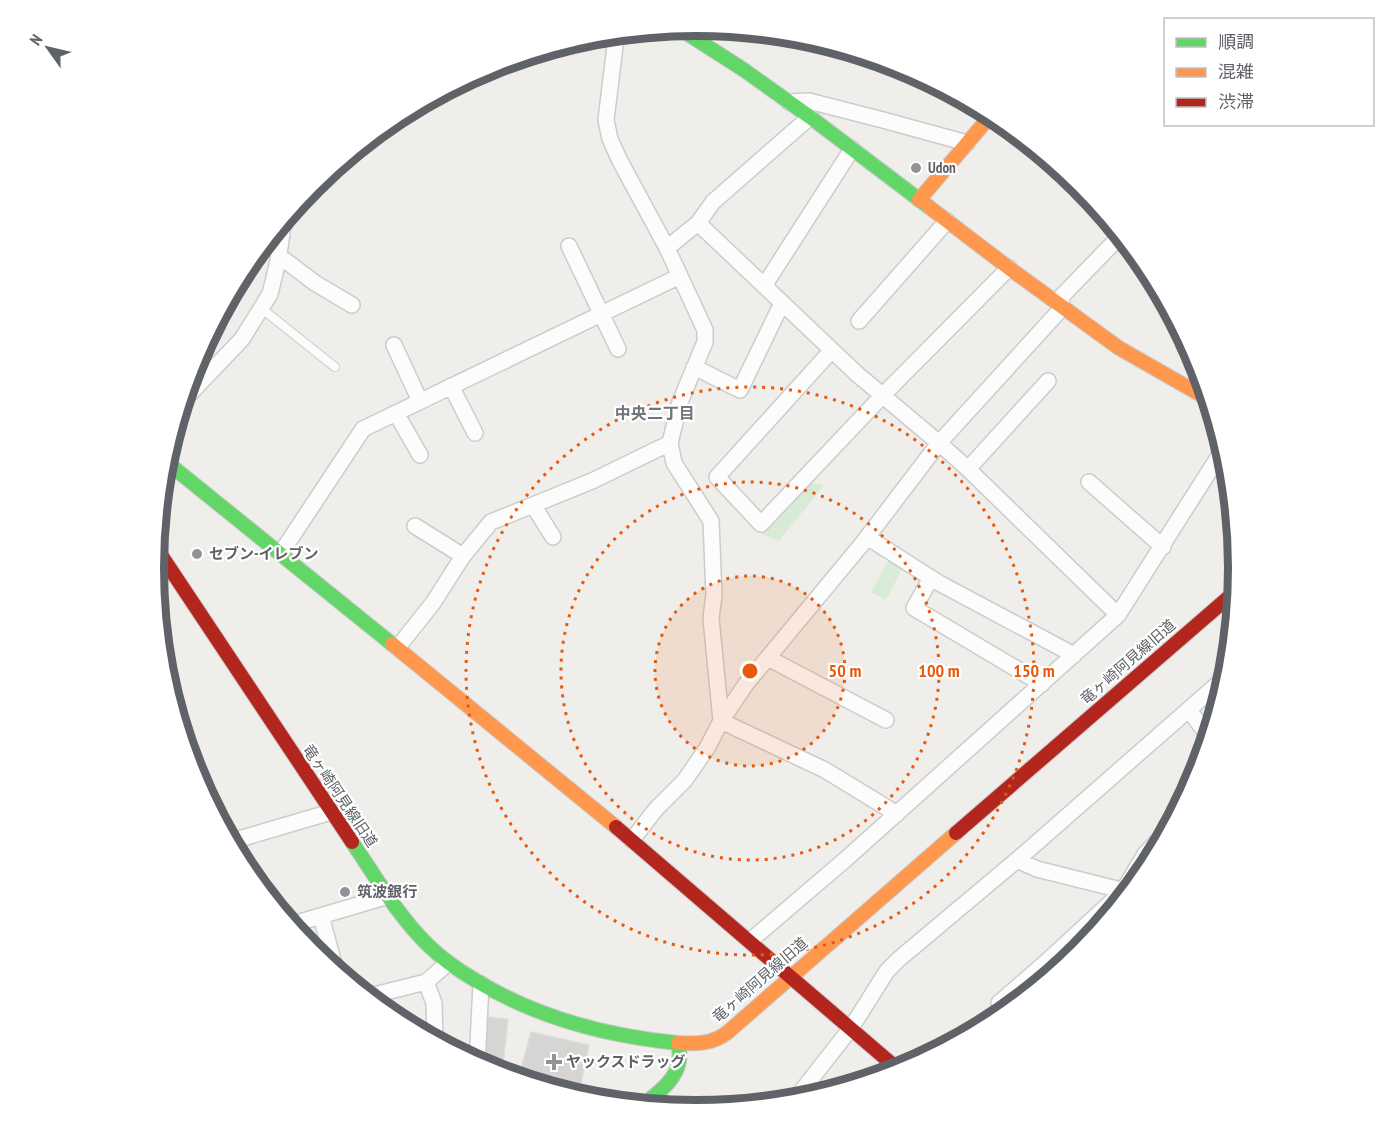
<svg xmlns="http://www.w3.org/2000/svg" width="1392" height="1137" font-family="'PT Sans Narrow','Noto Sans JP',sans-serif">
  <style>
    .green { fill: #d8ebd6 }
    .building { fill: #d6d5d3; stroke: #deddd9; stroke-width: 1.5 }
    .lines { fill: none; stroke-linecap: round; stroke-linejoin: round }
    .lane-casing { stroke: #cbcccc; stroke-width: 10 }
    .street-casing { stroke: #cbcccc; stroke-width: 18 }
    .fast-casing { stroke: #cacacb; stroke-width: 16 }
    .slow-casing { stroke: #cacacb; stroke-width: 16 }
    .jam-casing { stroke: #cacacb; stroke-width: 16 }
    .lane { stroke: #fdfcfc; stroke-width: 8 }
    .street { stroke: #fdfcfc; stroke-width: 15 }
    .fast { stroke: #63d668; stroke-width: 14 }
    .slow { stroke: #ff974d; stroke-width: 14 }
    .jam { stroke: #b3261e; stroke-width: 14 }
    .ring { fill: none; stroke: #e8590c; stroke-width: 3; stroke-dasharray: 3 6 }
    .poi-dot { fill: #919496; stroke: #fff; stroke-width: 2 }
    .labels { text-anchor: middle; stroke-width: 4.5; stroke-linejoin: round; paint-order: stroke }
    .poi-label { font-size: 15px; font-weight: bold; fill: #5f6368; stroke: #fff; text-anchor: start }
    .street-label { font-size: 15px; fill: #5f6368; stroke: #fff }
    .neighbourhood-label { font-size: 16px; font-weight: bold; fill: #70757a; stroke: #fff }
    .rim { fill: none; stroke: #5f6368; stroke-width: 8 }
    .centre { fill: #e8590c; stroke: #fff; stroke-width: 3 }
    .ring-label { font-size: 18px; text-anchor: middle; font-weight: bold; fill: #e8590c; stroke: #fff; stroke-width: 4.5; stroke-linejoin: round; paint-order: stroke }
  </style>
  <rect width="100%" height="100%" fill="#efeeea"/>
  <path class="green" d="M809 482 824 485 779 541 761 534Z
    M890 558 903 567 886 600 871 592Z"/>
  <path class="building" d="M485 1017 508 1019 502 1074 488 1070 480 1066Z
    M531 1032 589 1045 578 1097 518 1079Z"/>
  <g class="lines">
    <g class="lane-casing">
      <path id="lane" d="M261 308 335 367"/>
    </g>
    <g class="street-casing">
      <path id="street" d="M616 38 606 120 610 139 620 161 667 248 705 330V342L680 402 670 443 674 463 711 521 714 595 711 618 721 721
        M789 102 809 101 883 120 967 143
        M698 223 857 374 939 443 968 469 1118 615 1224 448
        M569 246 618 349
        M667 248 698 223 713 202 810 117
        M278 255 315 283 352 305
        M764 286 852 149
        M859 321 947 221
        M394 345 420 401
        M832 350 717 477 761 524 883 395 1009 268
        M694 367 740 390 782 303
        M451 386 475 433
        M181 403 242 339 270 294 278 261 284 219
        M396 413 420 455
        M968 469 1048 381
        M1089 482 1163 547
        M533 505 553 537
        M415 526 463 556
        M867 537 939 583 1074 655
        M281 553 363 429 680 276
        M931 578 914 608 1042 684
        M398 647 433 603 463 556 491 522 592 481 670 443
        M768 658 886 720
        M1189 710 1209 737
        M721 721 825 770 897 814
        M632 840 656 809 685 780 707 748 721 721 746 684 862 544 939 443 1062 308 1061 297 1121 235
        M229 842 331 812
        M1017 860 1037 869 1129 892
        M321 916 336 971
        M290 925 388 896
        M750 941 846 859 1118 615
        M1054 974 1045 963 1123 891 1145 854 1171 827
        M366 997 426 982
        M999 1003 1045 963
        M435 1042 434 1003 426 982 448 963
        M477 1064 481 984
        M793 1102 851 1028 887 971 899 959 1017 860 1228 675"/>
    </g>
    <g class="fast-casing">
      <path id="fast" d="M677 27 744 70 810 117 929 207
        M164 460 392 644
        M352 842C376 877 397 915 428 945 442 959 458 970 475 980 537 1018 606 1036 678 1043
        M642 1106C656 1094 675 1082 679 1062 680 1056 679 1049 679 1043"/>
    </g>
    <g class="slow-casing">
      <path id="slow" d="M560 45 616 38 674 28
        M919 200 992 114
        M929 207 1009 268 1119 348 1210 400
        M392 644 616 827
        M678 1043C697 1044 713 1044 728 1032L956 833"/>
    </g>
    <g class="jam-casing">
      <path id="jam" d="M155 546 352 842
        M616 827 900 1071
        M956 833 1237 590"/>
    </g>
    <use href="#lane" class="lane"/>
    <use href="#street" class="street"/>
    <use href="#fast" class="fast"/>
    <use href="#slow" class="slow"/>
    <use href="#jam" class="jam"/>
  </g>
  <circle cx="750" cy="671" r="95" fill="#e8590c" fill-opacity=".12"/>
  <g class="ring">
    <circle cx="750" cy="671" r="95"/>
    <circle cx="750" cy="671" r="189"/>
    <circle cx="750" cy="671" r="284"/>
  </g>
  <g class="poi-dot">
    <circle cx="916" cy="168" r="6"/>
    <circle cx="197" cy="554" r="6"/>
    <circle cx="345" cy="892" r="6"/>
    <path d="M551 1053h6v6h6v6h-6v6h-6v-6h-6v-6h6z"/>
  </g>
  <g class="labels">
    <g class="poi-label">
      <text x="928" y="173">Udon</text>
      <text x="209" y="559">セブン-イレブン</text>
      <text x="357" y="897">筑波銀行</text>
      <text x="566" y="1067">ヤックスドラッグ</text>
    </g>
    <g class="street-label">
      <text transform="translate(1128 662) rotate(-41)" y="5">竜ヶ崎阿見線旧道</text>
      <text transform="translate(340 796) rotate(56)" y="5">竜ヶ崎阿見線旧道</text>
      <text transform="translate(760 980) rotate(-41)" y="5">竜ヶ崎阿見線旧道</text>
    </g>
    <g class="neighbourhood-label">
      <text x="655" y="419">中央二丁目</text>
    </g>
  </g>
  <path d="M0 0H1392V1137H0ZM164 568a532 532 0 1 1 1064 0a532 532 0 1 1-1064 0Z" fill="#fff" fill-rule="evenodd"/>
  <path class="rim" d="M164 568a532 532 0 1 1 1064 0a532 532 0 1 1-1064 0Z"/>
  <circle cx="750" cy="671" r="9" class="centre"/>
  <g class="ring-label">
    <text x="845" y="677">50 m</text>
    <text x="939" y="677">100 m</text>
    <text x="1034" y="677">150 m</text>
  </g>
  <rect x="1164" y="18" width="210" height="108" fill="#ffffff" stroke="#bfc1c3" stroke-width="1.5"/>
  <rect x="1176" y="38" width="30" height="9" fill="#63d668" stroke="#bfc1c3" stroke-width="1.5"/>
  <text x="1218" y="48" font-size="18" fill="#5f6368">順調</text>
  <rect x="1176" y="68" width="30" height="9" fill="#ff974d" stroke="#bfc1c3" stroke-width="1.5"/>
  <text x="1218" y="78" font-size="18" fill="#5f6368">混雑</text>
  <rect x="1176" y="98" width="30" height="9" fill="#b3261e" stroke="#bfc1c3" stroke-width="1.5"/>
  <text x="1218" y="108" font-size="18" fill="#5f6368">渋滞</text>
  <g transform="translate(48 48) rotate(304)" stroke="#ffffff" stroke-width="4.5" paint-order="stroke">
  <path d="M0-4.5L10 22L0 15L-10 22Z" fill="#5f6368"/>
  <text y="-9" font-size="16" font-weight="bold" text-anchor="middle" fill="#5f6368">N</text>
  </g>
</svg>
